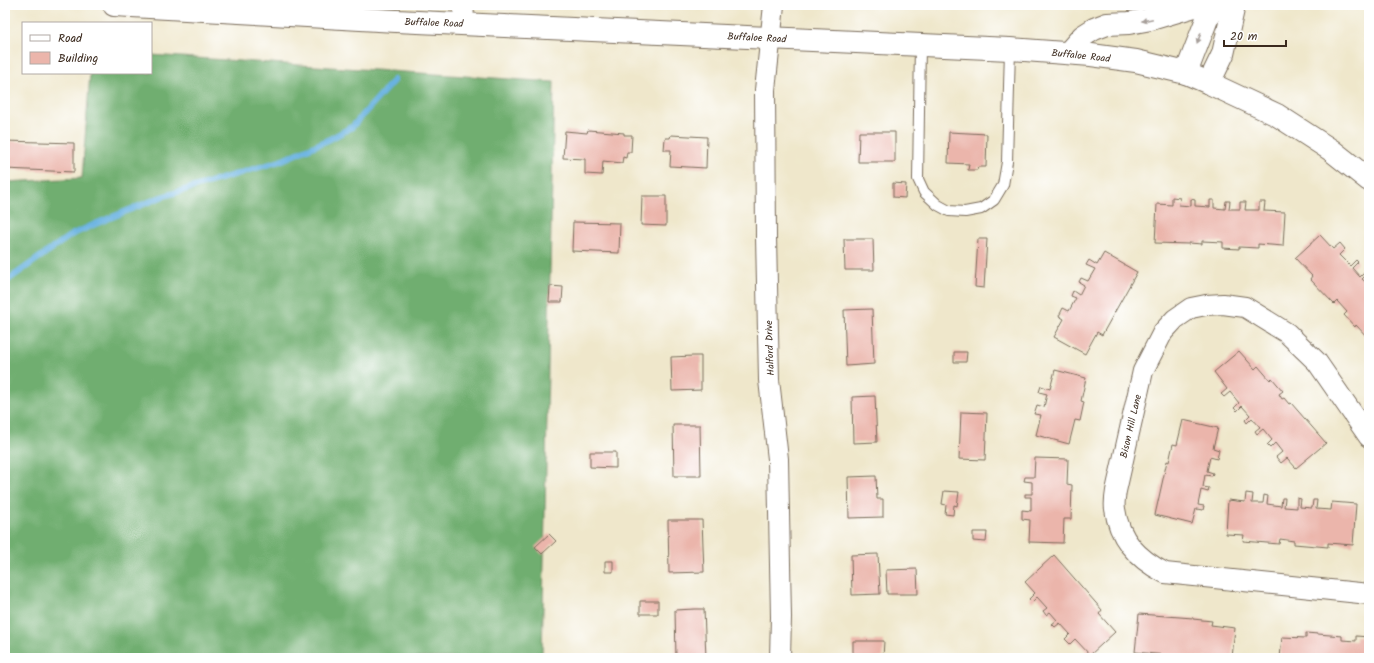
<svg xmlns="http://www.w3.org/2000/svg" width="1374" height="663" font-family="Kalam,sans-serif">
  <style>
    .forest { fill: #6fae70; stroke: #556c47 }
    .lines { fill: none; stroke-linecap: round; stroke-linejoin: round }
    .stream { stroke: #69b2e1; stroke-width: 6 }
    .building { fill: #ebb5ab }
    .lane-casing { stroke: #7a6c5b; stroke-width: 12 }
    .street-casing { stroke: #7a6c5b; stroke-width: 22 }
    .secondary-casing { stroke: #7a6c5b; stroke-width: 24 }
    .primary-casing { stroke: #7a6c5b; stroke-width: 24 }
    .lane { stroke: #fff; stroke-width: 10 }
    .street { stroke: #fff; stroke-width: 20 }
    .secondary { stroke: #fff; stroke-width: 22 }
    .primary { stroke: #fff; stroke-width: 22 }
    .oneway { fill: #a79f9a }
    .labels { text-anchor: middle; stroke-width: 3; stroke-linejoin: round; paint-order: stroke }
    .street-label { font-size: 10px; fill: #3b2a1e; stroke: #fff }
  </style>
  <rect width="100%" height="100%" fill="#fff"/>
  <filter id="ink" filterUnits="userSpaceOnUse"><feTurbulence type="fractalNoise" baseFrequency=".025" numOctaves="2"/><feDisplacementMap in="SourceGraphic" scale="8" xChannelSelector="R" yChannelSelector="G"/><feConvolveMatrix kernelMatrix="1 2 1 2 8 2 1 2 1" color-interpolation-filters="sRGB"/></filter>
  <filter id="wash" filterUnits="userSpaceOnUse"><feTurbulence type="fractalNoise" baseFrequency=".012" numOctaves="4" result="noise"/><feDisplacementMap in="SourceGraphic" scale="16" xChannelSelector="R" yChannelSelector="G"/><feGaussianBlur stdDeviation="0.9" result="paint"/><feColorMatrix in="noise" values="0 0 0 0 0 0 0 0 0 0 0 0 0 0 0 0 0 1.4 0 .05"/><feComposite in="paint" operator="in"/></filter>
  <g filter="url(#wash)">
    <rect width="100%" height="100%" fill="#efe7cb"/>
    <path class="forest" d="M151 55 554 82 542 658H5V182L82 178 90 73H151Z"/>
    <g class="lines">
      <path class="stream" d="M5 282 71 235 100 222 161 197 280 161 328 140 352 127 394 80"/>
    </g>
    <g id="blocks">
      <path class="building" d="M588 130 624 133V135H632L631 152H627L626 158 623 157 622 163 603 161 602 175 585 174V159L563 158 565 131 587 133Z
        M859 132H895V162H858Z
        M949 132 987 134 986 167H978L977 170H968L969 164 948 163Z
        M671 135 707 137 706 168 670 166 671 150H664L665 138H670Z
        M5 141 74 143V172L5 169Z
        M893 183 906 184 905 198 893 197Z
        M642 196H666V226L641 225Z
        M1172 197 1180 198 1179 205 1191 206V199L1195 200V206L1210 207V200H1214V208L1225 209 1226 201H1230L1229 209H1240V202H1246L1245 210H1259V202H1265L1264 211 1285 212 1283 246 1258 244V248L1239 247V249L1223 248V242L1202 241V244L1189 243V244L1155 243 1157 204 1172 205Z
        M573 222 620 223 619 253 572 251Z
        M1320 235 1333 249 1340 243 1345 249 1339 255 1350 266 1356 260 1358 262 1352 268 1360 277 1367 270 1369 272 1362 279 1369 285V339L1356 325 1355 327 1344 315 1347 312 1337 301 1334 304 1310 279 1312 276 1295 258Z
        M844 239H873L874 270H845Z
        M978 239H987L984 288 975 287Z
        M1104 253 1137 272 1102 335 1097 332 1085 354 1054 337 1064 319 1059 316 1063 308 1069 311 1076 298 1071 296 1073 291 1079 295 1084 285 1079 282 1081 278 1088 281 1095 269 1086 265 1089 260 1097 265Z
        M550 286 563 287 562 302H549Z
        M872 309 874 364 846 366 844 310Z
        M1239 351 1255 369 1258 366 1270 380 1272 378 1283 391 1279 394 1282 399 1284 398 1289 404 1291 403 1326 443 1296 468 1287 458 1281 463 1276 457 1282 452 1275 443 1270 448 1267 445 1272 440 1263 429 1257 434 1255 431 1260 427 1252 418 1247 423 1245 420 1250 415 1242 406 1237 411 1234 408 1239 403 1230 392 1224 397 1221 394 1227 389 1214 372Z
        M954 352H967L966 362H954Z
        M693 356H701V390L672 391 671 357Z
        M1055 370 1086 378 1081 401 1084 402 1080 421 1075 420 1069 444 1036 435 1041 415 1034 414 1037 405 1044 407 1047 394 1039 392 1041 386 1050 389Z
        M875 396 877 442 853 443 852 397Z
        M961 412 987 413 985 460 959 459Z
        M1183 420 1218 428 1213 448 1219 450 1217 459 1210 457 1207 471 1213 473 1212 476 1205 475 1203 487 1209 488 1208 492 1201 490 1198 505 1204 506 1203 510 1196 509 1192 524 1155 515 1167 461 1169 462 1173 444 1177 445Z
        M673 425H700L701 476H674Z
        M590 452H616V468L590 467Z
        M1035 458 1068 459 1067 484 1072 485 1071 519H1064L1063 543 1029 542 1030 520 1022 519V510L1031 511V497H1025V494H1032V482L1024 481 1025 477H1034Z
        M876 476 877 499H883V517L849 518 848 477Z
        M944 491 959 492 957 506 954 505 953 515 945 514 946 505 942 504Z
        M1246 493 1253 494 1252 503H1263L1264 495 1268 496 1267 504 1281 506 1282 498H1285L1284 507 1297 508V498L1301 499 1300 507 1312 508 1313 500H1317L1316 509 1331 510 1332 502 1356 504 1353 545 1328 543V547L1294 544V541L1280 539 1279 544 1243 541 1244 535 1226 534 1228 500 1245 502Z
        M668 520H702L704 572 669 573Z
        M973 532H987L986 542 973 541Z
        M549 534 556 541 542 554 535 547Z
        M878 554 880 594 852 595 851 555Z
        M1054 555 1102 610 1099 614 1115 632 1090 655 1075 639 1070 644 1065 639 1070 634 1060 623 1055 627 1052 624 1057 620 1050 612 1046 615 1043 611 1047 608 1037 597 1032 602 1029 599 1035 593 1025 582Z
        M605 561H613V572H605Z
        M917 569 918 594H887L886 570Z
        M640 601H658V614H640Z
        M695 609H704L706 658H676L675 610Z
        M1139 614 1193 618V619L1212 621 1211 625 1235 628 1232 658H1196L1135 652Z
        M1306 633 1342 636V640L1356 641V636L1369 637V658H1280L1282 637 1306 638Z
        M853 641H884L883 658H853Z
        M626 656 646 657V658H626Z"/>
    </g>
  </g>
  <g filter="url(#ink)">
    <use href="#blocks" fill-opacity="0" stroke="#7a6c5b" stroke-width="1"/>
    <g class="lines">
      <g class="lane-casing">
        <path id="lane" d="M920 44 918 179 924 192 938 205 949 211 965 212 981 209 994 200 1003 185 1007 162 1010 49"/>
      </g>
      <g class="street-casing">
        <path id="street" d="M774 5 765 90 766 236 769 380 778 459 781 617 780 658
          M463 23 464 5
          M1369 437 1317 362 1287 333 1245 307 1223 304 1206 305 1191 308 1175 319 1163 332 1143 371 1116 491C1115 497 1114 504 1115 509 1119 540 1138 559 1165 573L1369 594"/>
      </g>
      <g class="secondary-casing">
        <path id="secondary" d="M1068 53 1083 36 1094 29 1107 24 1129 23 1151 19 1198 5
          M1186 73 1207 19 1215 5
          M1209 83 1223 54 1234 5"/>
      </g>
      <g class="primary-casing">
        <path id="primary" d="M114 5 396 21 1010 49 1091 55 1136 61 1186 73 1209 83 1277 115 1331 150 1369 180"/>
      </g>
      <use href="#lane" class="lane"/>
      <use href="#street" class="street"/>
      <use href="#secondary" class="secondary"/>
      <use href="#primary" class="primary"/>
    </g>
    <defs><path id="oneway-solid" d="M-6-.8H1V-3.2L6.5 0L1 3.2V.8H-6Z"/></defs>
    <g class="oneway">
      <use href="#oneway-solid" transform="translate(1147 20) rotate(168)"/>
      <use href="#oneway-solid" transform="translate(1199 38) rotate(111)"/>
    </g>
  </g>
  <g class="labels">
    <g class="street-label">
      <text transform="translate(434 22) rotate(2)" y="4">Buffaloe Road</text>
      <text transform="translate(757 37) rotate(3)" y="4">Buffaloe Road</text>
      <text transform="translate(1081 55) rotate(6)" y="4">Buffaloe Road</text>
      <text transform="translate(769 348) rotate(-92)" y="4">Halford Drive</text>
      <text transform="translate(1130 426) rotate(-77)" y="4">Bison Hill Lane</text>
    </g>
  </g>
  <rect width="1374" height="663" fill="none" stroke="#fff" stroke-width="20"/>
  <rect x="22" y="22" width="130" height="52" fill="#ffffff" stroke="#b1aaa5"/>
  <rect x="30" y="35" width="20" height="6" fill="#ffffff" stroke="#b1aaa5"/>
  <text x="58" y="42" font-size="12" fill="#3b2a1e">Road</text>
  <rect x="30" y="52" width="20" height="12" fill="#ebb5ab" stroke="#b1aaa5"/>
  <text x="58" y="62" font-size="12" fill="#3b2a1e">Building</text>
  <path d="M1224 40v6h62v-6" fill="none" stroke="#3b2a1e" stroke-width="2"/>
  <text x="1230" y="40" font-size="12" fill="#3b2a1e" stroke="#ffffff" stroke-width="3" paint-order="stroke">20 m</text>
</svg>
